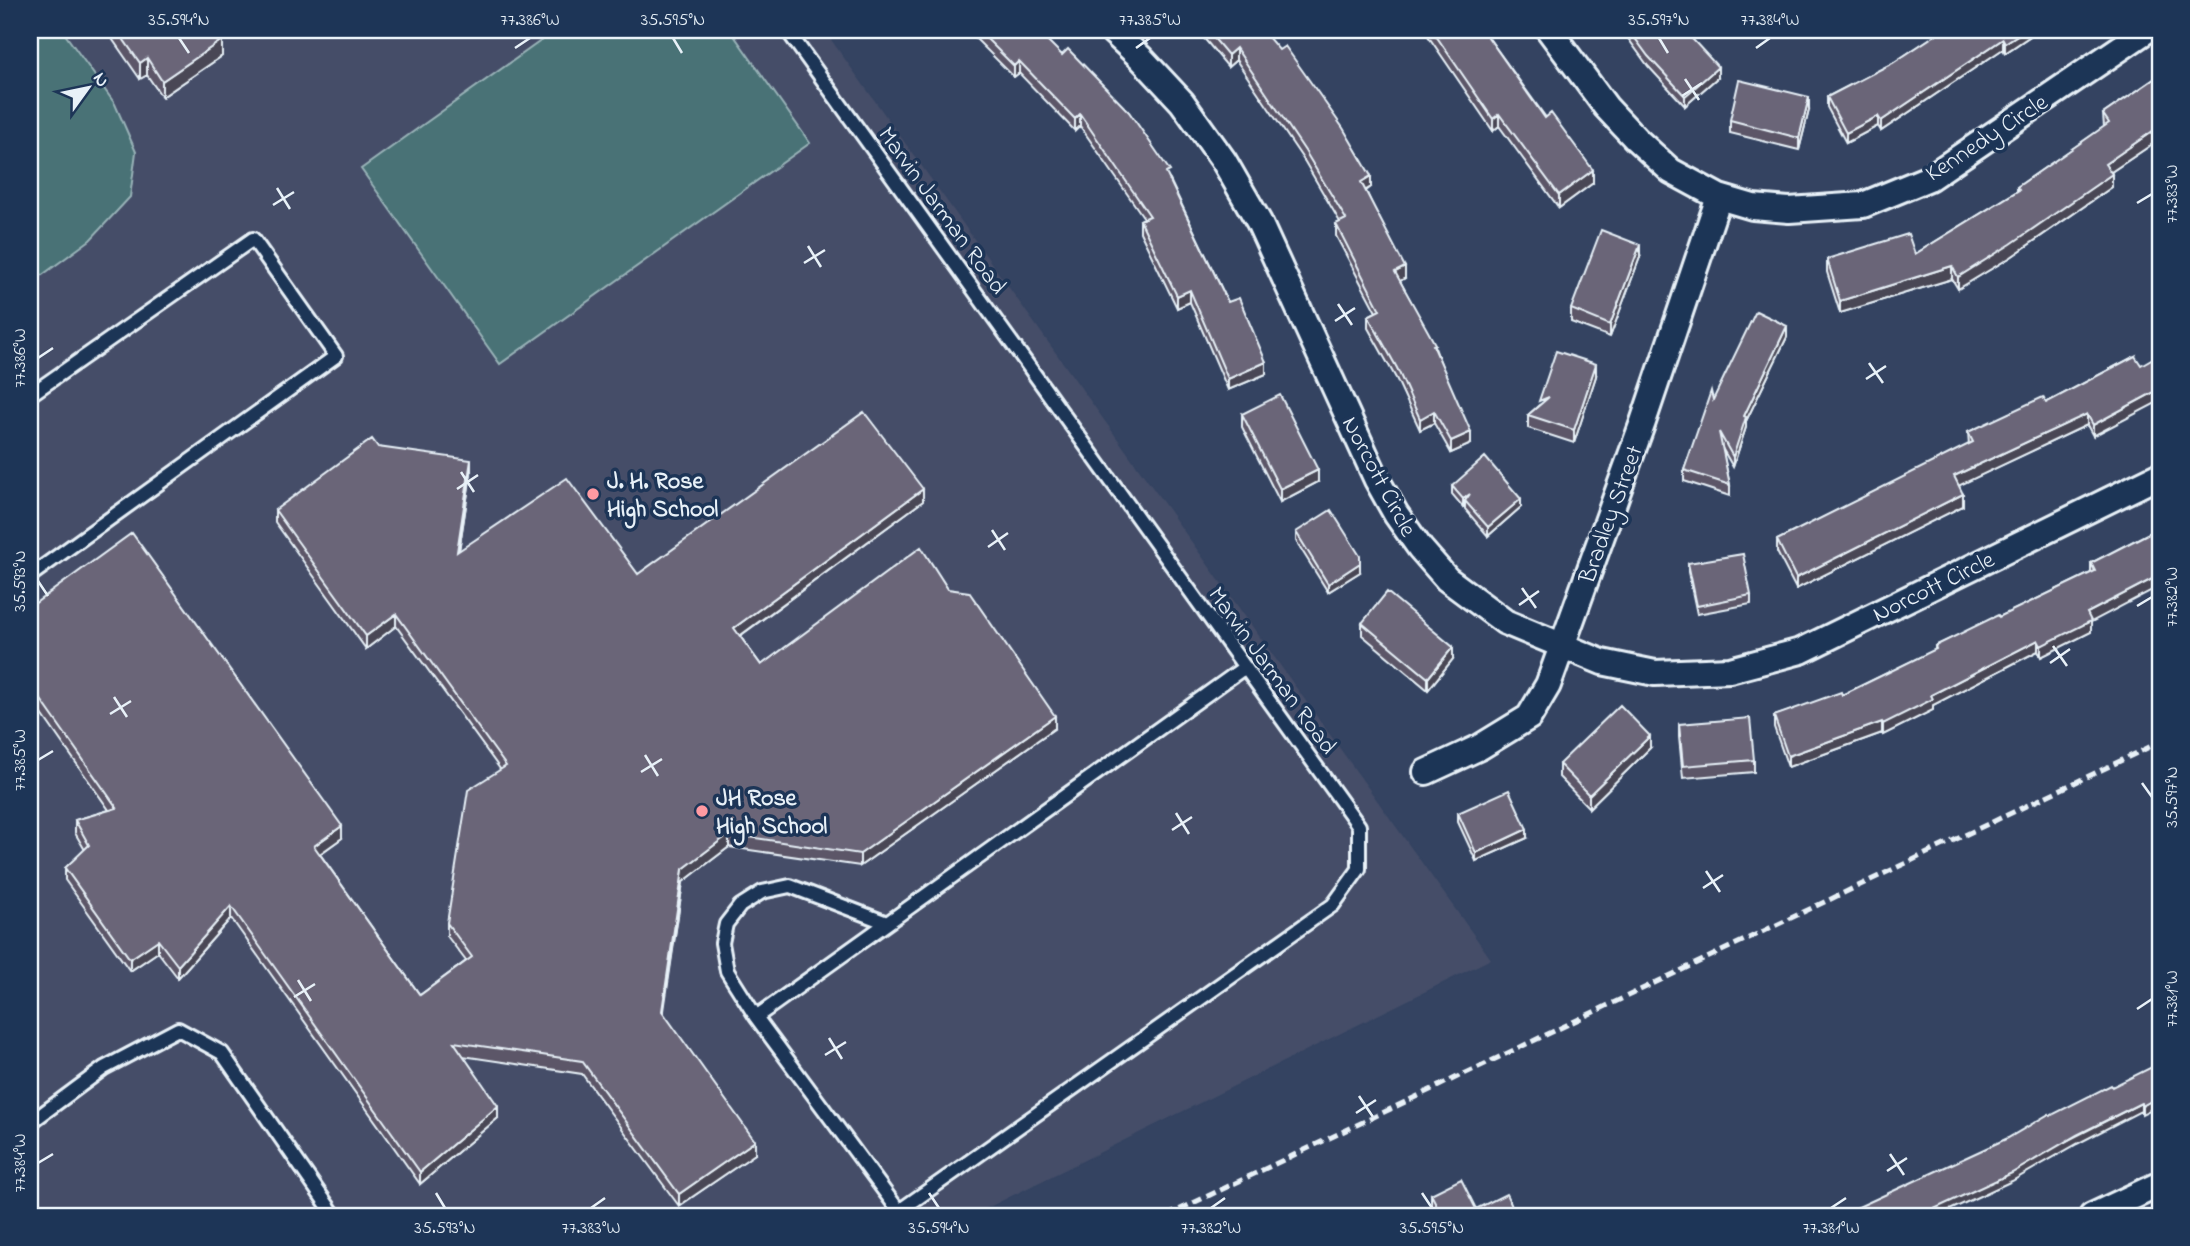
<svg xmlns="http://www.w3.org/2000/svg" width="2190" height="1246" font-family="'Indie Flower',sans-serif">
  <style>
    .built { fill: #444d68 }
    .green { fill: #497276; stroke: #98b2b7; stroke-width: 2 }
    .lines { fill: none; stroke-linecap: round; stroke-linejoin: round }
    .lane-casing { stroke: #e8f1f8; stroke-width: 18 }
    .street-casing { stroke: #e8f1f8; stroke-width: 30 }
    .lane { stroke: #1d3557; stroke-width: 12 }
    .street { stroke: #1d3557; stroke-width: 24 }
    .rail { stroke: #e8f1f8; stroke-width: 5; stroke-dasharray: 10 5; stroke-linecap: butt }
    .wall { fill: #5b5767; stroke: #e8f1f8; stroke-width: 2 }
    .shaded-wall { fill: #4a4754; stroke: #e8f1f8; stroke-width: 2 }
    .building { fill: #6a6578; stroke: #e8f1f8; stroke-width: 2 }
    .ticks { fill: none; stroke: #e8f1f8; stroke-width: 2.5 }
    .poi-dot { fill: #ff9aa2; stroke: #1d3557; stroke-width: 2.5 }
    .labels { text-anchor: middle; stroke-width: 7; stroke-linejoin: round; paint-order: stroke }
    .street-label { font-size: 24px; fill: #e8f1f8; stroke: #1d3557 }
    .poi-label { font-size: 24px; font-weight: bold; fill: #e8f1f8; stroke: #1d3557; text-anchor: start }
    .neatline { fill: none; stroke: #e8f1f8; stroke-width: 2.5 }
    .ticks-label { font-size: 18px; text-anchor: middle; fill: #e8f1f8 }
  </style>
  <rect width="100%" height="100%" fill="#344361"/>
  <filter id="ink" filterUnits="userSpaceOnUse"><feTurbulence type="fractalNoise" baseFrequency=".0143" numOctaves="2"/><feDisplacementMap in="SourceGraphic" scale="14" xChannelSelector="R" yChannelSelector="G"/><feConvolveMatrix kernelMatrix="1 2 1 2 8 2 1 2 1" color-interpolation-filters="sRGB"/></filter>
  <g filter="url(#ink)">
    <path class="built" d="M30 30H824L1491 959 971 1216H30Z"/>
    <path class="green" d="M30 30H62L115 104 136 152 130 197 90 240 30 284Z
      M556 30H730L810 143 500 364 361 169Z"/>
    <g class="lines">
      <g class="lane-casing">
        <path id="lane" d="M787 30 1359 826V869L1333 905 892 1216
          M30 395 253 239 336 356 30 576
          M756 1017 727 971 722 943 726 924 740 906 762 892 790 886 887 923
          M30 1123 104 1068 178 1029 222 1053 335 1216
          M899 1211 756 1017 1245 667"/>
      </g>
      <g class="street-casing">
        <path id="street" d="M1111 30 1141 58 1182 102 1224 161 1259 222 1377 480 1396 514 1420 548 1447 579 1505 622 1602 662 1655 673 1730 670 1801 651 2160 475
          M1549 30 1606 107 1636 139 1671 171 1719 197 1753 207 1789 210 1863 205 1929 178 2147 30
          M1426 772 1480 747 1529 717 1548 685 1643 422 1719 197
          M2092 1216 2160 1184"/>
      </g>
      <use href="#lane" class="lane"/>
      <use href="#street" class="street"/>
      <path class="rail" d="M1166 1216 2160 742"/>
    </g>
    <path class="wall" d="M106 30H216L222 56 162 97 147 75 140 79Z
      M967 30H1037L1170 180 1228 302 1266 374 1228 390 1190 302 1177 308 1140 232V220L1144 218 1080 126 1075 131 1019 73 1014 77Z
      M1197 30H1262L1371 187 1366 191 1405 278 1400 281 1435 348 1471 444 1451 453 1434 423 1420 430 1397 380 1368 328V316L1376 312 1336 236V224L1340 222 1305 162 1236 60 1228 67Z
      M1424 30H1483L1593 183 1559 208 1499 126 1493 131Z
      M1622 30H1684L1718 77 1685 106 1648 66Z
      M1943 30H2039L2005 53 2003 49 1881 131 1878 126 1846 143 1827 107V97L1893 63Z
      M2160 75V139L2111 172 2112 187 2011 257 1958 289 1952 279 1840 313 1827 272V259L1915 254 2017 191V187L2104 127 2103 114Z
      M1809 110 1799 150 1730 133V120Z
      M1640 257 1610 337 1571 322V309Z
      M1787 337 1746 421V427L1733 467 1722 448 1730 485V496L1684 481V470L1713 400Z
      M2135 356 2093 436 2087 425 1959 485 1963 506 1796 589 1777 552V540L1969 445 1968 432 2046 403Z
      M1596 376 1574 443 1528 428V415L1539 405Z
      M1242 414 1318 482 1280 502 1242 427Z
      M471 473 459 550 638 574 923 501 740 636 761 665 948 589 1055 728 860 866 729 847 683 882 663 1013 755 1154 679 1206 582 1074 463 1056 498 1118 420 1184 231 918 178 978 158 952 130 971 65 880V868L85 850 75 833V820L109 810 30 697V607L342 838 320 854 420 995 466 961 447 936V923L500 769 396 626 366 649 275 522V510Z
      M1452 486 1521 507 1488 536 1465 509V506L1463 507 1452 494Z
      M2153 531 2091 622V632L2041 657 2038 651 1933 705V710L1883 735 1882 733 1788 767 1774 727V716L1842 695 1935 650V646L1999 617 2091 573V563Z
      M1296 532 1360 572 1328 592 1296 541Z
      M1688 563 1751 595V604L1697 614 1688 572Z
      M1362 623 1453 659 1428 690 1362 635Z
      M1679 724 1754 760V772L1683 778 1679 737Z
      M1650 748 1589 808 1559 777V764Z
      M1458 813 1527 838 1476 861 1458 822Z
      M1431 1194 1476 1209 1517 1216H1436L1431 1207Z"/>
    <path class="shaded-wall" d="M2025 30H2039L2005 53V43Z
      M2003 39V49L1881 131V121Z
      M222 40V56L162 97V81Z
      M1236 48V60L1228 67V55Z
      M147 58V75L140 79V63Z
      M1019 61V73L1014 77V66Z
      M1718 67V77L1685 106V96Z
      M1809 97V110L1799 150V138Z
      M1080 114V126L1075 131V119Z
      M1499 114V126L1493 131V119Z
      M1878 116V126L1846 143V133Z
      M2160 126V139L2105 176V164Z
      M1593 170V183L1559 208V195Z
      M2112 174V187L2011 257 1958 289V277Z
      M1371 176V187L1361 193V182Z
      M1640 245V257L1610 337V325Z
      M1952 266V279L1840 313V301Z
      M1405 267V278L1395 284V272Z
      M1190 290V302L1177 308V296Z
      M1787 326V337L1746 421V427L1733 467V457L1744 416Z
      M1266 362V374L1228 390V379Z
      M1596 364V376L1574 443V430Z
      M2160 389V401L2093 436V425Z
      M1434 411V423L1420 430V419Z
      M2087 414V425L1954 488V476Z
      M1471 432V444L1451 453V441Z
      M471 460V473L457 564V552Z
      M1318 470V482L1280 502V489Z
      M923 489V501L734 640V628Z
      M1470 494 1465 501V506L1463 507V499Z
      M1963 494V506L1796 589V578Z
      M1521 499V507L1488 536V527Z
      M1360 563V572L1328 592V584Z
      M2160 575V586L2091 622V632L2041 657V646L2087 613Z
      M396 614V626L366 649V636Z
      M2038 640V651L1933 705V710L1883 735V724L1931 695Z
      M1453 647V659L1428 690V678Z
      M1055 716V728L860 866V854Z
      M1882 722V733L1788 767V756Z
      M1650 736V748L1589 808V795Z
      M342 826V838L314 858V846Z
      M1527 829V838L1476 861V853Z
      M729 834V847L683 882 662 1024V1011L683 869Z
      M231 906V918L178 978V966Z
      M158 940V952L130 971V959Z
      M2160 1096V1105L2142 1114V1106Z
      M2141 1103V1111L2077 1144 2012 1181 1937 1216H1919Z
      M498 1106V1118L420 1184V1172Z
      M755 1141V1154L679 1206V1194Z"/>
    <path class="building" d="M117 30H216L222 40 162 81 147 58 140 63Z
      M978 30H1037L1062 55 1068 49 1129 112 1170 171 1166 173 1228 302 1239 298 1266 362 1228 379 1190 290 1177 296 1140 220 1150 216 1080 114 1075 119 1019 61 1014 66Z
      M1207 30H1262L1279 50 1285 46 1343 128 1371 176 1361 182 1405 267 1395 272 1435 344 1433 345 1471 432 1451 441 1434 411 1420 419 1397 368 1368 316 1380 310 1336 224 1346 219 1305 151 1236 48 1228 55Z
      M1432 30H1483L1545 118 1551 113 1593 170 1559 195 1499 114 1493 119Z
      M1629 30H1684L1718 67 1685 96 1648 56Z
      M1943 30H2025L2005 43 2003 39 1881 121 1878 116 1846 133 1827 97 1893 63Z
      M2160 75V126L2105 164 2112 174 2011 244 1958 277 1952 266 1840 301 1827 259 1908 234 1915 254 2019 190 2017 187 2109 123 2103 114Z
      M1739 80 1809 97 1799 138 1730 120Z
      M1601 230 1640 245 1610 325 1571 309Z
      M1756 311 1787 326 1744 416 1746 417 1733 457 1719 432 1730 485 1684 470 1711 391 1713 400Z
      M1556 351 1596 364 1574 430 1528 415 1549 397 1539 401Z
      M2160 354V389L2093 425 2087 414 1954 476 1963 494 1796 578 1777 540 1973 442 1968 432 2043 397 2046 403 2135 356 2141 365Z
      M1280 395 1318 470 1280 489 1242 414Z
      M864 412 923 489 734 628 761 665 921 547 948 589 969 592 1055 716 860 854 729 834 683 869 662 1011 755 1141 679 1194 582 1061 454 1042 498 1106 420 1172 231 906 178 966 158 940 130 959 65 868 89 845 75 820 117 808 30 684V607L132 533 342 826 314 846 420 995 472 957 447 923 468 790 506 766 396 614 366 636 275 510 372 439 378 447 471 460 457 552 567 478 638 574Z
      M1485 457 1521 499 1488 527 1465 501 1470 494 1463 499 1452 486Z
      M1331 510 1360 556V563L1328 584 1296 532Z
      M2160 530V575L2087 613 2091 621 2041 646 2038 640 1931 695 1933 699 1883 724 1882 722 1788 756 1774 716 1841 692 1842 695 1936 649 1935 646 1998 615 1999 617 2095 571 2091 563 2153 531 2155 533Z
      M1743 554 1751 595 1697 606 1688 563Z
      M1387 592 1453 647 1428 678 1362 623Z
      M1620 705 1650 736 1589 795 1559 764Z
      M1750 718 1754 760 1683 766 1679 724Z
      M1509 790 1527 829 1476 853 1458 813Z
      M2160 1063V1096L2142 1106 2141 1103 2077 1135 2012 1173 1919 1216H1839L2008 1138 2049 1114 2050 1116 2111 1085 2112 1087Z
      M1461 1179 1476 1209 1506 1194 1517 1216H1442L1431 1194Z"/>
  </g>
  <path class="ticks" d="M179 38 189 53M673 38 682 53M1659 38 1668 53M515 48 530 38M1136 48 1150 38M1756 48 1770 38M1685 79 1699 100M1682 96 1702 83M277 188 290 209M2137 203 2152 194M273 205 294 192M808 246 821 267M804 263 825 250M1338 304 1352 325M1335 321 1355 308M38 358 53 348M1869 363 1883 383M1866 379 1886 366M461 472 474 492M457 489 478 475M992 530 1005 550M988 547 1008 533M38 581 48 596M1522 588 1536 608M1519 605 1539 591M2137 606 2152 597M2053 646 2067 666M2050 663 2070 649M114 697 127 717M110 714 131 701M645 755 658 776M38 760 53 751M641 772 662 759M2142 783 2152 797M1176 813 1189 834M1172 830 1192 817M1706 871 1720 892M1703 888 1723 875M298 980 311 1001M294 997 315 984M2137 1009 2152 999M829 1038 842 1059M825 1055 846 1042M1359 1096 1373 1117M1356 1113 1376 1100M1890 1154 1904 1175M38 1163 53 1154M1887 1171 1907 1158M436 1193 445 1208M929 1193 939 1208M1422 1193 1432 1208M591 1208 605 1198M1211 1208 1225 1198M1831 1208 1846 1198"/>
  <g class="poi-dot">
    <circle cx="593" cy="494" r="7"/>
    <circle cx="702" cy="811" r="7"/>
  </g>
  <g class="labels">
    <g class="street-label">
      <text transform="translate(1986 137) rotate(-33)" y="8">Kennedy Circle</text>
      <text transform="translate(943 210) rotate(54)" y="8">Marvin Jarman Road</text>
      <text transform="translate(1380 476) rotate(62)" y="8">Norcott Circle</text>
      <text transform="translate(1610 514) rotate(-70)" y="8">Bradley Street</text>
      <text transform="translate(1933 586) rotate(-26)" y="8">Norcott Circle</text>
      <text transform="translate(1273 670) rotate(54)" y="8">Marvin Jarman Road</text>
    </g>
    <g class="poi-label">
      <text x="607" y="488">J. H. Rose<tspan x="607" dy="28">High School</tspan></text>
      <text x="716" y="805">JH Rose<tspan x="716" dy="28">High School</tspan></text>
    </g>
  </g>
  <rect width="2190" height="1246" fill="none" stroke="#1d3557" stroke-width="77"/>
  <g transform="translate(88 88) rotate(57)" stroke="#1d3557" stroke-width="5" paint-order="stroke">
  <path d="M0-5L12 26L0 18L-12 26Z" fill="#e8f1f8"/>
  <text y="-10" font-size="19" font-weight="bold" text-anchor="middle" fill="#e8f1f8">N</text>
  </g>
  <rect x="38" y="38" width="2114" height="1170" class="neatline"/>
  <g class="ticks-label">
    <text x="179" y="25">35.594°N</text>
    <text x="530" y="25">77.386°W</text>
    <text x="673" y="25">35.595°N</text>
    <text x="1150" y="25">77.385°W</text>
    <text x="1659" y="25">35.597°N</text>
    <text x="1770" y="25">77.384°W</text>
    <text transform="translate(2171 194) rotate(-90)" y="6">77.383°W</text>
    <text transform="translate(19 358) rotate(-90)" y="6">77.386°W</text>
    <text transform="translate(19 581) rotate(-90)" y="6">35.593°N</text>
    <text transform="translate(2171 597) rotate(-90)" y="6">77.382°W</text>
    <text transform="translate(19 760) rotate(-90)" y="6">77.385°W</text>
    <text transform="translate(2171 797) rotate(-90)" y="6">35.597°N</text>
    <text transform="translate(2171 999) rotate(-90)" y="6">77.381°W</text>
    <text transform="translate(19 1163) rotate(-90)" y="6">77.384°W</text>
    <text x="445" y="1233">35.593°N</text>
    <text x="591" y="1233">77.383°W</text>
    <text x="939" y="1233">35.594°N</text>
    <text x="1211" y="1233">77.382°W</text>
    <text x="1432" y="1233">35.595°N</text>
    <text x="1831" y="1233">77.381°W</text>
  </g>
</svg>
